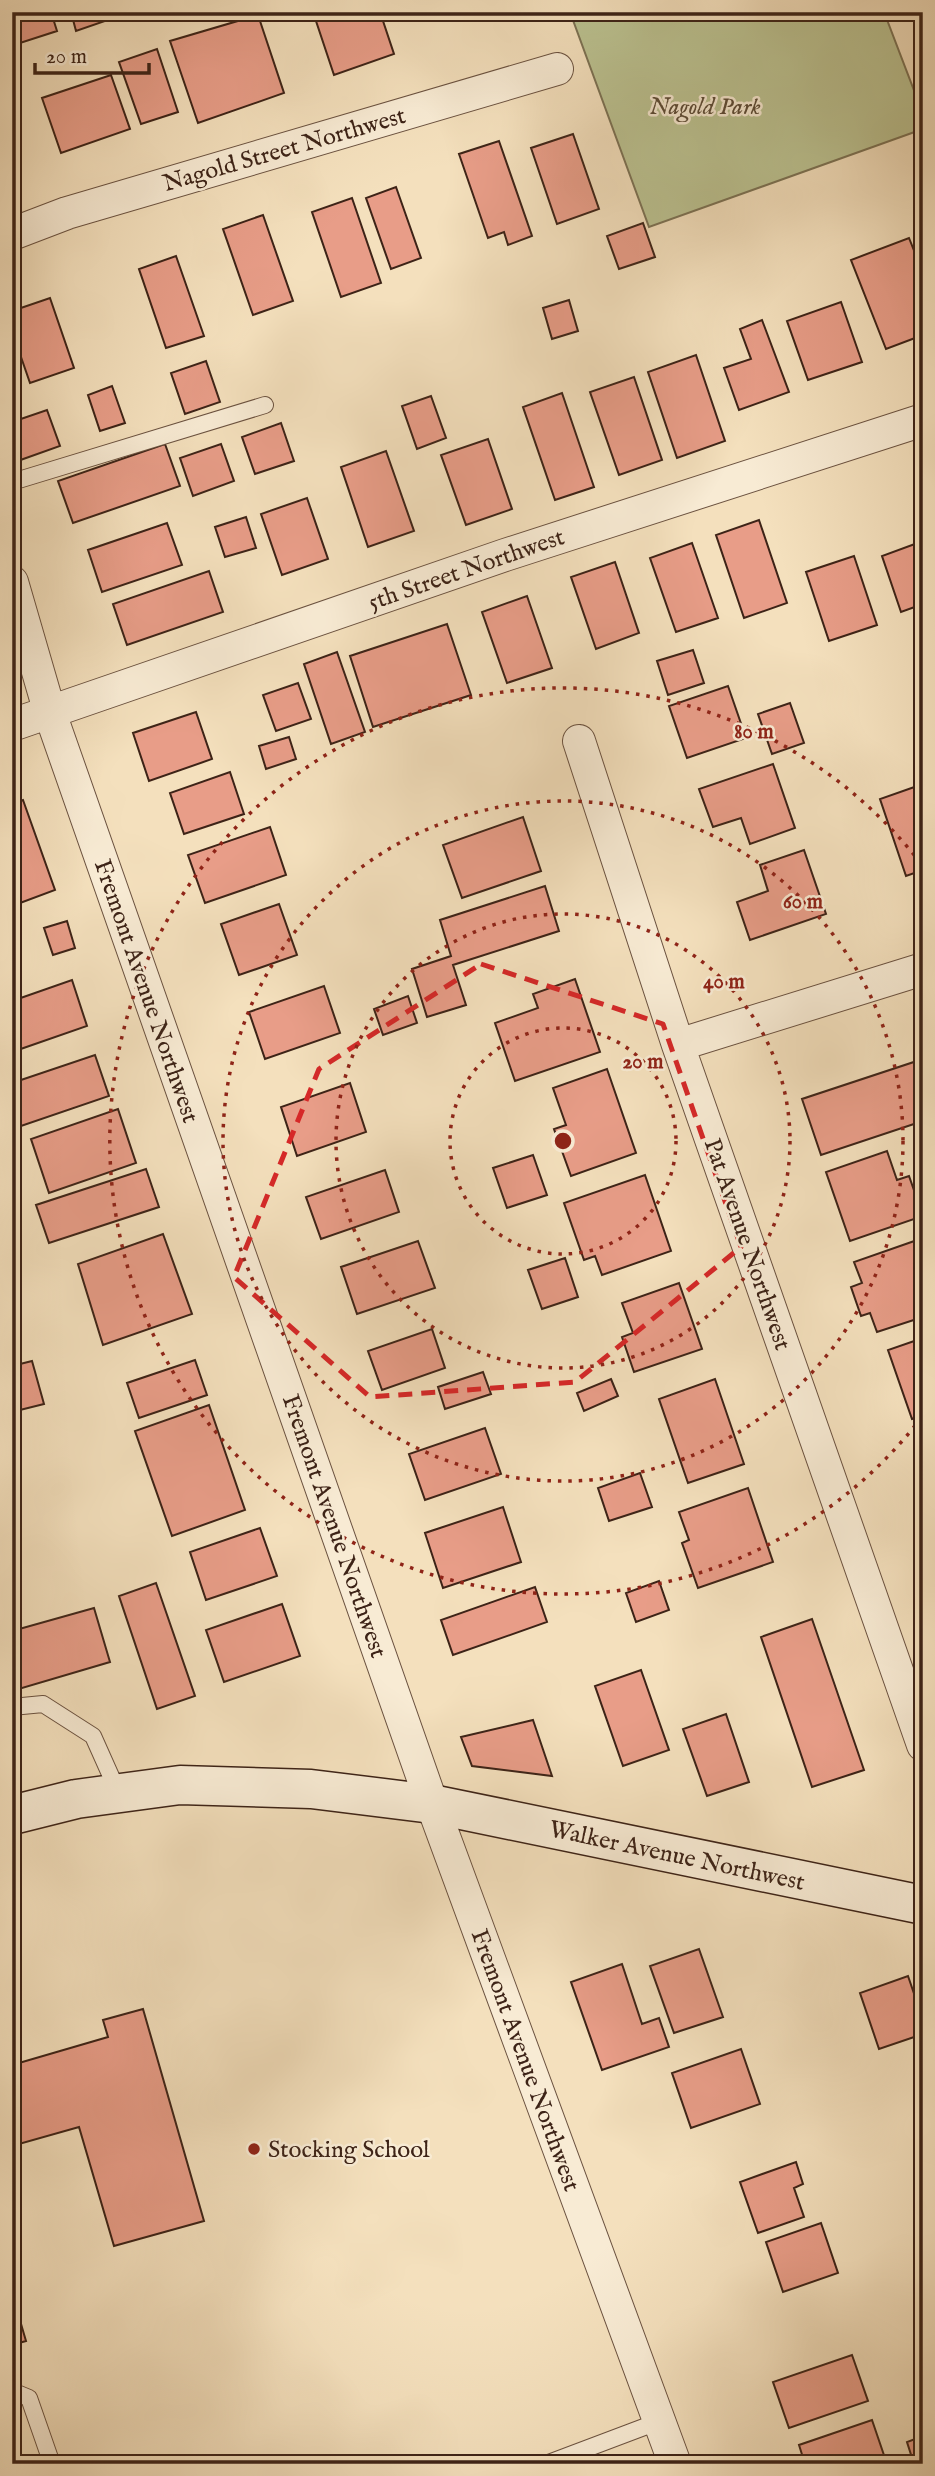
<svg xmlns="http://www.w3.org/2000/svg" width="935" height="2476" font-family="'IM FELL English',serif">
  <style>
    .green { fill: #bbc291; stroke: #7c7254; stroke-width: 2 }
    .building { fill: #e89d88; stroke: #3d2317; stroke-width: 2 }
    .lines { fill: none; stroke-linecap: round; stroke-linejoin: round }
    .service-casing { stroke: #6b5240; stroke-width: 18 }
    .minor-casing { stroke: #6b5240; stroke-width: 34 }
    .secondary-casing { stroke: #3d2317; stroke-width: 41 }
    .service { stroke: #f8ebd4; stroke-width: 16 }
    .minor { stroke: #f8ebd4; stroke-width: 32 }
    .secondary { stroke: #f8ebd4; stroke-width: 38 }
    .marked { fill: none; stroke: #d62828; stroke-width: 5; stroke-dasharray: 14 9; stroke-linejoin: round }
    .ring { fill: none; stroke: #8f2418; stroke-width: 3.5; stroke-dasharray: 3.5 7 }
    .poi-dot { fill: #8f2418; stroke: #f8ebd4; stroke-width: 2.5 }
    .labels { text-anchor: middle; stroke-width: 5; stroke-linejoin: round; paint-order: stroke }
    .park-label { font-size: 24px; font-style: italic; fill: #5c4b36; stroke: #f8ebd4 }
    .street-label { font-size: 24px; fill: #3d2317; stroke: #f8ebd4 }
    .poi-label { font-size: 24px; fill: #3d2317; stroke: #f8ebd4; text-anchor: start }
    .centre { fill: #8f2418; stroke: #f8ebd4; stroke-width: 3.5 }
    .ring-label { font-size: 21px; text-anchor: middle; font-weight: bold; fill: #8f2418; stroke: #f8ebd4; stroke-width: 5; stroke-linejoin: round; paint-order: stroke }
  </style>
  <rect width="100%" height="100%" fill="#f4e0bd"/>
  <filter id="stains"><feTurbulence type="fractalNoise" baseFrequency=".00286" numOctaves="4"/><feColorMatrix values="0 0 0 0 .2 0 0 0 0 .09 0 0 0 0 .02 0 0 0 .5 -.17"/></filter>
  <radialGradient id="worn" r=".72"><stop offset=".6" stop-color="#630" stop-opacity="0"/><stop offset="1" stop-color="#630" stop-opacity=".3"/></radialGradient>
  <path class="green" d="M570 12H884L923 114V129L649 227Z"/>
  <path class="building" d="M12 12H51L57 31 20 43Z
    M71 12H117L103 17 105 21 76 31Z
    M313 12H380L394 54 334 75Z
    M258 15 284 93 198 123 170 41Z
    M157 49 178 112 141 124 119 62Z
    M111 75 130 129 61 153 42 98Z
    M573 134 599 209 557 224 531 148Z
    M499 141 532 236 508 245 504 232 488 238 459 154Z
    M396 187 421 258 391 269 366 198Z
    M352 198 381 283 341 297 312 212Z
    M263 215 293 301 253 315 223 229Z
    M643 223 655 257 619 269 607 236Z
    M909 238 923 273V335L886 349 851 260Z
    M176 256 204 336 166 348 139 269Z
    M50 298 74 368 30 383 12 331V311Z
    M569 300 578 331 552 339 543 308Z
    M841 302 862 362 808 380 787 321Z
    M762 320 789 392 739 410 724 368 751 359 740 329Z
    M696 355 725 441 677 458 648 372Z
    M206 361 220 402 185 414 171 373Z
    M634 377 662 460 619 475 590 392Z
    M112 386 125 423 100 431 88 395Z
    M562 393 594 487 555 500 523 407Z
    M431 396 446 438 417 449 402 406Z
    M47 410 60 446 12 463V422Z
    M281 423 294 461 255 474 242 437Z
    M488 439 512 509 466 525 441 455Z
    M165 444 180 486 73 523 58 481Z
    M221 444 234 481 193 496 180 458Z
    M386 451 414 531 368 547 341 467Z
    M307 498 328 559 282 575 261 514Z
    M246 517 256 548 225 557 215 527Z
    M759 520 787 603 744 618 716 535Z
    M167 523 182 565 102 592 88 550Z
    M923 541V604L901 612 882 556Z
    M692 543 718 618 676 632 650 558Z
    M854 556 877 625 829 641 806 572Z
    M615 562 639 633 596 649 571 577Z
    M209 571 223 612 127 645 113 604Z
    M527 596 552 668 507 683 482 612Z
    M447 624 471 695 373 727 350 656Z
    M693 650 704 683 668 695 657 661Z
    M337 652 365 732 331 744 304 664Z
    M298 683 311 719 276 731 263 695Z
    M728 686 746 738 687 758 669 706Z
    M790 703 804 743 772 754 758 714Z
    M196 712 212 759 149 781 133 733Z
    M289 737 296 759 266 769 259 746Z
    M773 764 795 828 750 844 741 818 713 827 699 789Z
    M230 772 244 814 184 834 170 793Z
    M923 784V870L906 876 880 799Z
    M23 800 55 890 12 906V804Z
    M523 817 541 871 462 898 443 845Z
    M270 827 286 875 205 903 188 855Z
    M804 850 826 914 750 940 737 902 768 891 760 865Z
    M545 886 559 931 453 965 466 1005 427 1017 412 969 451 956 440 920Z
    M279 904 297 955 239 975 221 924Z
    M67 921 75 948 53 955 44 928Z
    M575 979 600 1052 515 1081 495 1023 538 1008 533 994Z
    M72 980 87 1026 12 1052V1001Z
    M324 986 340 1033 265 1059 249 1012Z
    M408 996 417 1023 383 1035 374 1009Z
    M95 1055 109 1096 21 1126 12 1100V1083Z
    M923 1059V1121L821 1155 802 1099Z
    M607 1069 636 1153 571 1176 554 1129 566 1125 553 1088Z
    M350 1083 366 1132 297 1156 281 1107Z
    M118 1109 136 1163 49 1193 31 1139Z
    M887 1151 897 1180 909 1176 923 1216 850 1241 826 1172Z
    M533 1155 547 1195 507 1208 493 1168Z
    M146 1169 159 1207 49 1243 36 1205Z
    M385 1170 399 1212 321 1239 306 1197Z
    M645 1175 671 1251 602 1275 595 1256 584 1260 564 1203Z
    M163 1234 192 1314 103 1345 78 1264Z
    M923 1238V1317L877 1332 870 1313 861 1316 851 1287 862 1283 854 1262Z
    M418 1241 435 1288 357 1314 341 1267Z
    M565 1258 578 1297 542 1309 528 1270Z
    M679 1283 702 1349 634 1372 622 1337 633 1333 622 1303Z
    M432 1329 445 1368 382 1390 368 1351Z
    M923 1338V1416L912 1419 888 1350Z
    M195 1360 207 1395 139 1418 127 1383Z
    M32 1361 44 1404 12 1412V1366Z
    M483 1372 491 1394 445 1409 438 1387Z
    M611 1379 618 1396 584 1411 577 1393Z
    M715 1379 744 1464 688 1483 659 1399Z
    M209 1405 245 1510 172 1536 135 1431Z
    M485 1428 501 1474 425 1500 409 1454Z
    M640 1473 652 1507 609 1521 598 1488Z
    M748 1488 773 1562 698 1588 682 1543 689 1540 679 1512Z
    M503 1507 521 1562 443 1588 425 1533Z
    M260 1528 277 1576 206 1600 190 1552Z
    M659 1581 669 1610 636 1622 626 1593Z
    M156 1583 195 1696 157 1709 119 1596Z
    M535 1587 547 1622 453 1655 441 1620Z
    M282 1604 300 1656 224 1682 206 1630Z
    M94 1608 110 1662 12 1691V1631Z
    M812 1619 864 1770 812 1787 761 1637Z
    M641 1670 669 1750 623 1766 595 1686Z
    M726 1714 749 1782 707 1796 683 1729Z
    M533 1720 552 1776 472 1766 461 1737Z
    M699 1949 723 2017 674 2033 650 1966Z
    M622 1964 642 2024 659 2018 669 2047 602 2070 571 1982Z
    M908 1976 923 2020V2034L879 2049 860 1993Z
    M143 2009 204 2221 114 2246 79 2127 12 2146V2065L108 2037 103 2020Z
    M741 2049 760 2104 691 2128 672 2073Z
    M796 2162 803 2184 794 2188 804 2217 758 2233 740 2182Z
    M821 2223 838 2273 783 2292 766 2242Z
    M12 2293 26 2341 12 2345Z
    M852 2355 868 2401 789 2428 773 2382Z
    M872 2420 887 2464H805L799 2445Z
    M923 2436V2464H914L907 2442Z"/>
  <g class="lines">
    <g class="service-casing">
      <path id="service" d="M12 482 265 405
        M12 1707 43 1704 93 1736 118 1792
        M12 2391 29 2398 52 2464
        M546 2464 660 2421"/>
    </g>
    <g class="minor-casing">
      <path id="minor" d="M12 234 67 213 557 69
        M12 582 50 713 432 1804 675 2464
        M12 725 505 555 923 420
        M579 741 678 1045 923 1745
        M678 1045 923 969"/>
    </g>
    <g class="secondary-casing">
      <path id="secondary" d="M12 1815 76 1799 180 1785 311 1789 432 1804 923 1905"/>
    </g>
    <use href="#service" class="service"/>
    <use href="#minor" class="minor"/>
    <use href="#secondary" class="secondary"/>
  </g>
  <path class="marked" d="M481 964 663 1024 741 1247 575 1382 370 1397 234 1277 319 1069Z"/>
  <g class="ring">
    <circle cx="563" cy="1141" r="113"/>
    <circle cx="563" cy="1141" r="227"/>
    <circle cx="563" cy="1141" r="340"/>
    <path d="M922 1417A453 453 0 1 1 922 865"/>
  </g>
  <circle class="poi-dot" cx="254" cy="2149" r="7"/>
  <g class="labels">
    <g class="park-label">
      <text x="705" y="114">Nagold Park</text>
    </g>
    <g class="street-label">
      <text transform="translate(284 149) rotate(-16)" y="8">Nagold Street Northwest</text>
      <text transform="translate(466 569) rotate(-19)" y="8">5th Street Northwest</text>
      <text transform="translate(147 991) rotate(71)" y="8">Fremont Avenue Northwest</text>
      <text transform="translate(748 1244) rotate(71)" y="8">Pat Avenue Northwest</text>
      <text transform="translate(335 1526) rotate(71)" y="8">Fremont Avenue Northwest</text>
      <text transform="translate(677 1855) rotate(12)" y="8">Walker Avenue Northwest</text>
      <text transform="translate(526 2060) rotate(70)" y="8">Fremont Avenue Northwest</text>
    </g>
    <g class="poi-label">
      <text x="268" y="2157">Stocking School</text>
    </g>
  </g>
  <circle cx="563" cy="1141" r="10" class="centre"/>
  <g class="ring-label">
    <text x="754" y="738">80 m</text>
    <text x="803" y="908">60 m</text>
    <text x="724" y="988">40 m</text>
    <text x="643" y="1068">20 m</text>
  </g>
  <rect width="935" height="2476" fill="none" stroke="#f4e0bd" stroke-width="42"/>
  <rect x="14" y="14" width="907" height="2448" fill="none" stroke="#3d2317" stroke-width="3.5"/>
  <rect x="21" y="21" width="893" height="2434" fill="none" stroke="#3d2317" stroke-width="2"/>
  <path d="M35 63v10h114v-10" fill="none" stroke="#3d2317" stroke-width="3.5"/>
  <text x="46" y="63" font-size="21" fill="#3d2317" stroke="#f8ebd4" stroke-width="5" paint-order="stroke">20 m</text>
  <rect width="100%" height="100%" filter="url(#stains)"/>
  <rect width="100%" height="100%" fill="url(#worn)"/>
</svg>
